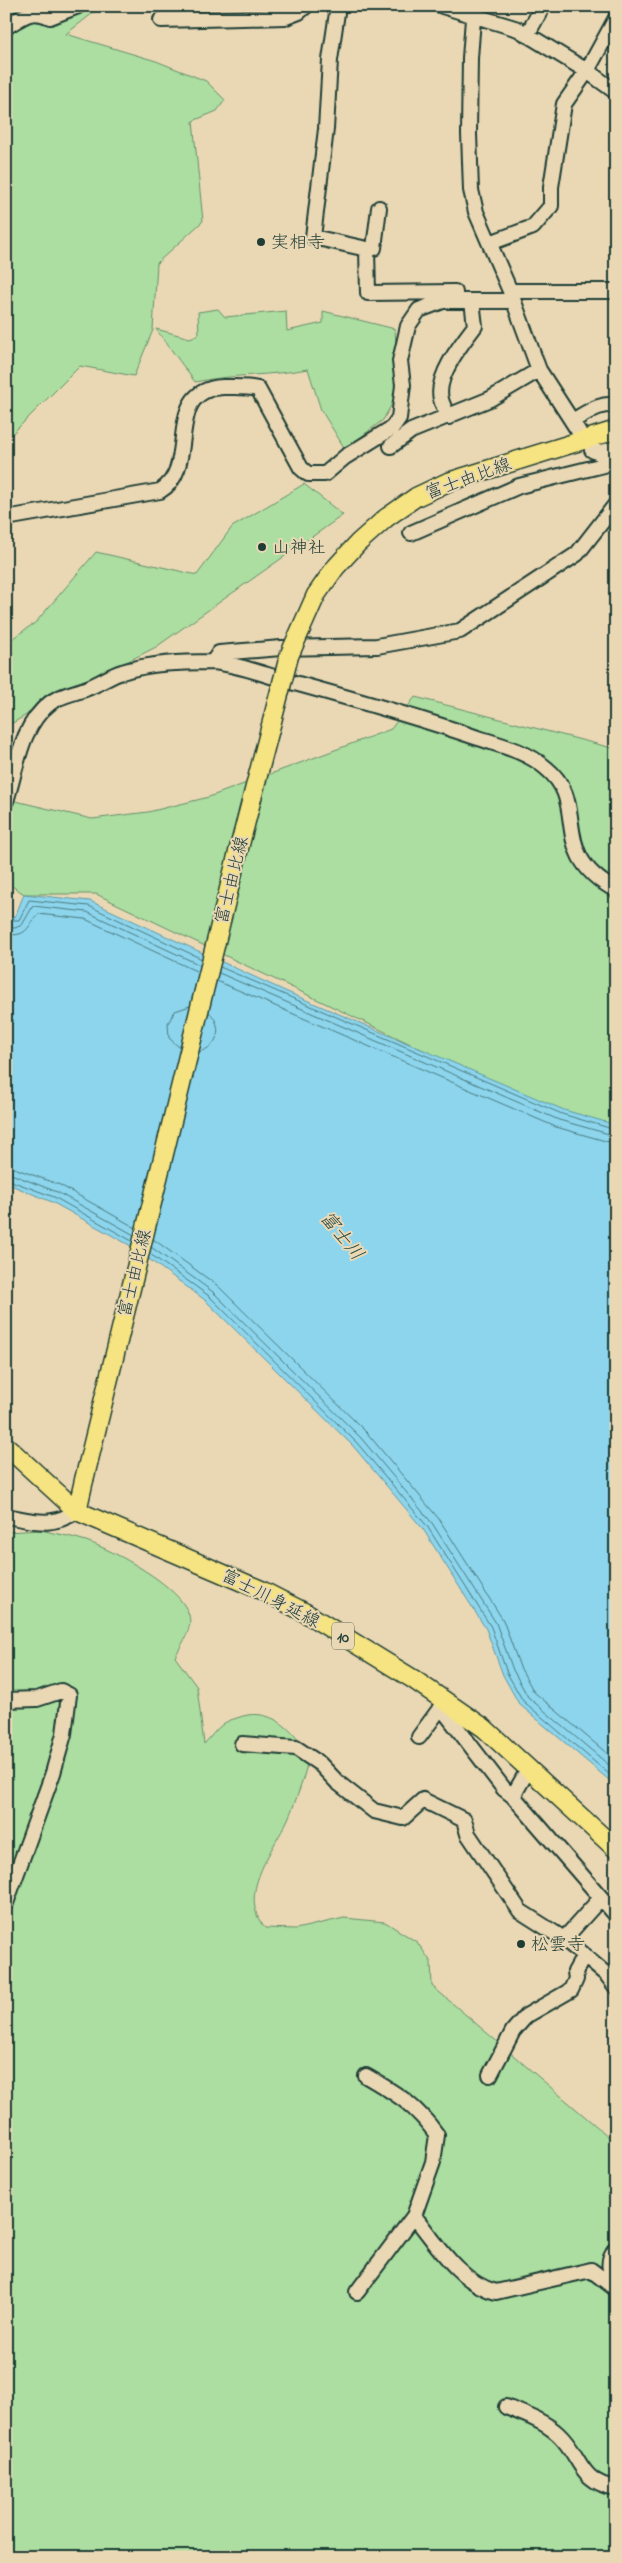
<svg xmlns="http://www.w3.org/2000/svg" width="622" height="2563" font-family="'Indie Flower','Klee One',sans-serif">
  <style>
    .green { fill: #abdea0; stroke: #658e6a }
    .water { fill: #8cd5ed; stroke: #6098a3 }
    .lines { fill: none; stroke-linecap: round; stroke-linejoin: round }
    .shore { stroke: #4b7a7e; stroke-width: 1 }
    .minor-casing { stroke: #1f3d34; stroke-width: 18 }
    .major-casing { stroke: #1f3d34; stroke-width: 21 }
    .minor { stroke: #ead8b5; stroke-width: 14 }
    .major { stroke: #f6e381; stroke-width: 18 }
    .major-bridge-casing { stroke: #1f3d34; stroke-width: 21; stroke-linecap: butt }
    .major-bridge { stroke: #f6e381; stroke-width: 18 }
    .poi-dot { fill: #1f3d34; stroke: #ead8b5; stroke-width: 2 }
    .labels { text-anchor: middle; stroke-width: 4; stroke-linejoin: round; paint-order: stroke }
    .shield { fill: #ead8b5; stroke: #5c6c5b; stroke-width: 1 }
    .shield-label { font-size: 16px; font-weight: bold; fill: #1f3d34 }
    .poi-label { font-size: 18px; fill: #1f3d34; stroke: #ead8b5; text-anchor: start }
    .street-label { font-size: 18px; fill: #1f3d34; stroke: #ead8b5 }
    .water-label { font-size: 19px; font-style: italic; fill: #2a4c46; stroke: #ead8b5 }
  </style>
  <rect width="100%" height="100%" fill="#ead8b5"/>
  <filter id="ink" filterUnits="userSpaceOnUse"><feTurbulence type="fractalNoise" baseFrequency=".02" numOctaves="2"/><feDisplacementMap in="SourceGraphic" scale="10" xChannelSelector="R" yChannelSelector="G"/><feConvolveMatrix kernelMatrix="1 2 1 2 8 2 1 2 1" color-interpolation-filters="sRGB"/></filter>
  <g filter="url(#ink)">
    <path class="green" d="M6 6H102L66 34 156 61 206 81 225 100 217 111 193 121 203 221 157 263 153 330 134 376 80 366 6 440Z
      M218 309 225 317 286 311 287 331 323 323V311L395 329 399 391 383 420 345 449 321 410 308 369C270 376 233 374 195 382L156 329 190 338 199 334 198 312Z
      M304 484 343 515 156 647 48 702 6 727V643L36 622 96 552 197 575 232 527Z
      M415 697 616 749V1129L574 1122 96 894H24L6 882V813L11 800 92 819 148 812 209 797 391 729Z
      M41 1530C56 1534 71 1536 86 1541 113 1550 181 1586 189 1615 193 1629 181 1645 175 1657L197 1687 204 1744C210 1738 216 1729 223 1724 227 1721 233 1719 237 1718 270 1705 294 1730 309 1756 304 1779 297 1798 288 1819 273 1851 236 1895 265 1928L296 1929 344 1918 385 1922 417 1942 431 1962 432 1986 616 2143V2557H6V1532Z"/>
    <path class="water" d="M24 894 90 901 285 991 564 1110 616 1125V1786L519 1704 503 1675 486 1629 423 1529 353 1446 205 1300 131 1246 52 1202 6 1183V915L15 917Z"/>
    <g class="lines">
      <path class="shore" d="M6 920H19L29 900 89 906 202 959
        M6 927 15 928 22 925 33 906 87 912 200 965
        M6 934C26 938 28 927 38 914L85 919 198 972
        M220 967 562 1114 616 1130
        M219 973 559 1120 616 1136
        M217 981 556 1127 616 1144
        M180 1048 169 1038 168 1023 175 1011 190 1006
        M199 1052C219 1047 224 1026 209 1012
        M6 1165 60 1185 136 1228
        M6 1172 57 1192 134 1235
        M6 1179 54 1197 132 1241
        M153 1239 218 1286 367 1433 439 1519 503 1620 520 1667 534 1692 616 1761
        M151 1247 213 1292 361 1438 432 1523 496 1623 513 1670 528 1697 616 1771
        M150 1254 209 1296 357 1443 427 1526 491 1627 507 1673 523 1701 616 1780"/>
      <g class="minor-casing">
        <path id="minor" d="M338 6 330 60 326 129 313 237 367 249 368 293 455 292V295
          M442 6 518 29 587 71 616 92
          M474 6 470 58 469 134 471 190 476 212 510 291 539 370 579 432
          M161 20 286 17 299 12 306 6
          M6 27C23 17 30 8 50 17L78 6
          M527 35 543 6
          M490 243 533 227 551 206V187L564 104 587 71 616 18
          M367 249 374 248 379 208
          M510 291H616
          M449 417C446 411 442 405 441 399 435 377 462 343 475 326L472 301
          M572 421C587 413 598 403 616 405
          M391 446 411 431 490 399 539 370
          M592 450 599 453 616 448
          M6 518 160 491C201 467 161 390 223 387 235 387 246 386 258 389L301 468 308 474H325L345 457 392 428 399 418 403 385 400 361 408 326 419 310 443 301H512
          M411 533 519 486 616 462
          M213 662 219 653 281 648 377 646 460 631 577 554 616 504
          M6 801C17 768 20 726 50 703 62 694 77 693 90 687 101 683 111 675 122 672 150 663 182 662 211 662 235 663 268 676 291 682 353 699 414 716 475 737 500 745 526 751 546 768 591 804 546 853 616 890
          M6 1516C35 1521 51 1528 77 1511
          M6 1700 37 1699 61 1691 69 1695 64 1734 53 1773 6 1903
          M419 1737 441 1707 504 1789 513 1796
          M242 1744 296 1748 320 1764 337 1782 374 1811 403 1818 423 1800 464 1820 468 1834 520 1911 564 1939 600 1899
          M529 1768 513 1796 616 1915
          M564 1939 607 1975 616 1987
          M490 2075 513 2031 526 2016 571 1990 576 1979 575 1972 584 1956
          M414 2216C436 2243 460 2283 496 2292L591 2270 616 2289
          M616 2248C605 2261 610 2272 616 2287
          M357 2292 414 2216 433 2162 437 2135C415 2104 398 2095 366 2076
          M506 2407C524 2414 544 2421 558 2434 582 2456 578 2482 616 2488"/>
      </g>
      <g class="major-casing">
        <path id="major" d="M386 518 416 497 448 482 616 430
          M6 1446 77 1511 261 1590 304 1612 413 1679 484 1728 616 1849
          M77 1511 84 1480"/>
      </g>
      <use href="#minor" class="minor"/>
      <use href="#major" class="major"/>
      <g class="major-bridge-casing">
        <path id="major-bridge" d="M84 1480 238 852 289 656 316 595 335 568 358 543 386 518"/>
      </g>
      <use href="#major-bridge" class="major-bridge"/>
    </g>
  </g>
  <g class="poi-dot">
    <circle cx="261" cy="242" r="5"/>
    <circle cx="262" cy="547" r="5"/>
    <circle cx="521" cy="1944" r="5"/>
  </g>
  <g class="labels">
    <rect class="shield" x="332" y="1622.5" width="22" height="27" rx="4"/>
    <g class="shield-label">
      <text x="343" y="1642">10</text>
    </g>
    <g class="poi-label">
      <text x="271" y="248">実相寺</text>
      <text x="272" y="553">山神社</text>
      <text x="531" y="1950">松雲寺</text>
    </g>
    <g class="street-label">
      <text transform="translate(468 478) rotate(-20)" y="6">富士由比線</text>
      <text transform="translate(231 880) rotate(-76)" y="6">富士由比線</text>
      <text transform="translate(134 1273) rotate(-76)" y="6">富士由比線</text>
      <text transform="translate(271 1598) rotate(27)" y="6">富士川身延線</text>
    </g>
    <g class="water-label">
      <text transform="translate(343 1235) rotate(51)" y="7">富士川</text>
    </g>
  </g>
  <rect width="622" height="2563" fill="none" stroke="#ead8b5" stroke-width="25"/>
  <rect x="12" y="12" width="597" height="2538" fill="none" stroke="#1f3d34" stroke-width="2" filter="url(#ink)"/>
</svg>
